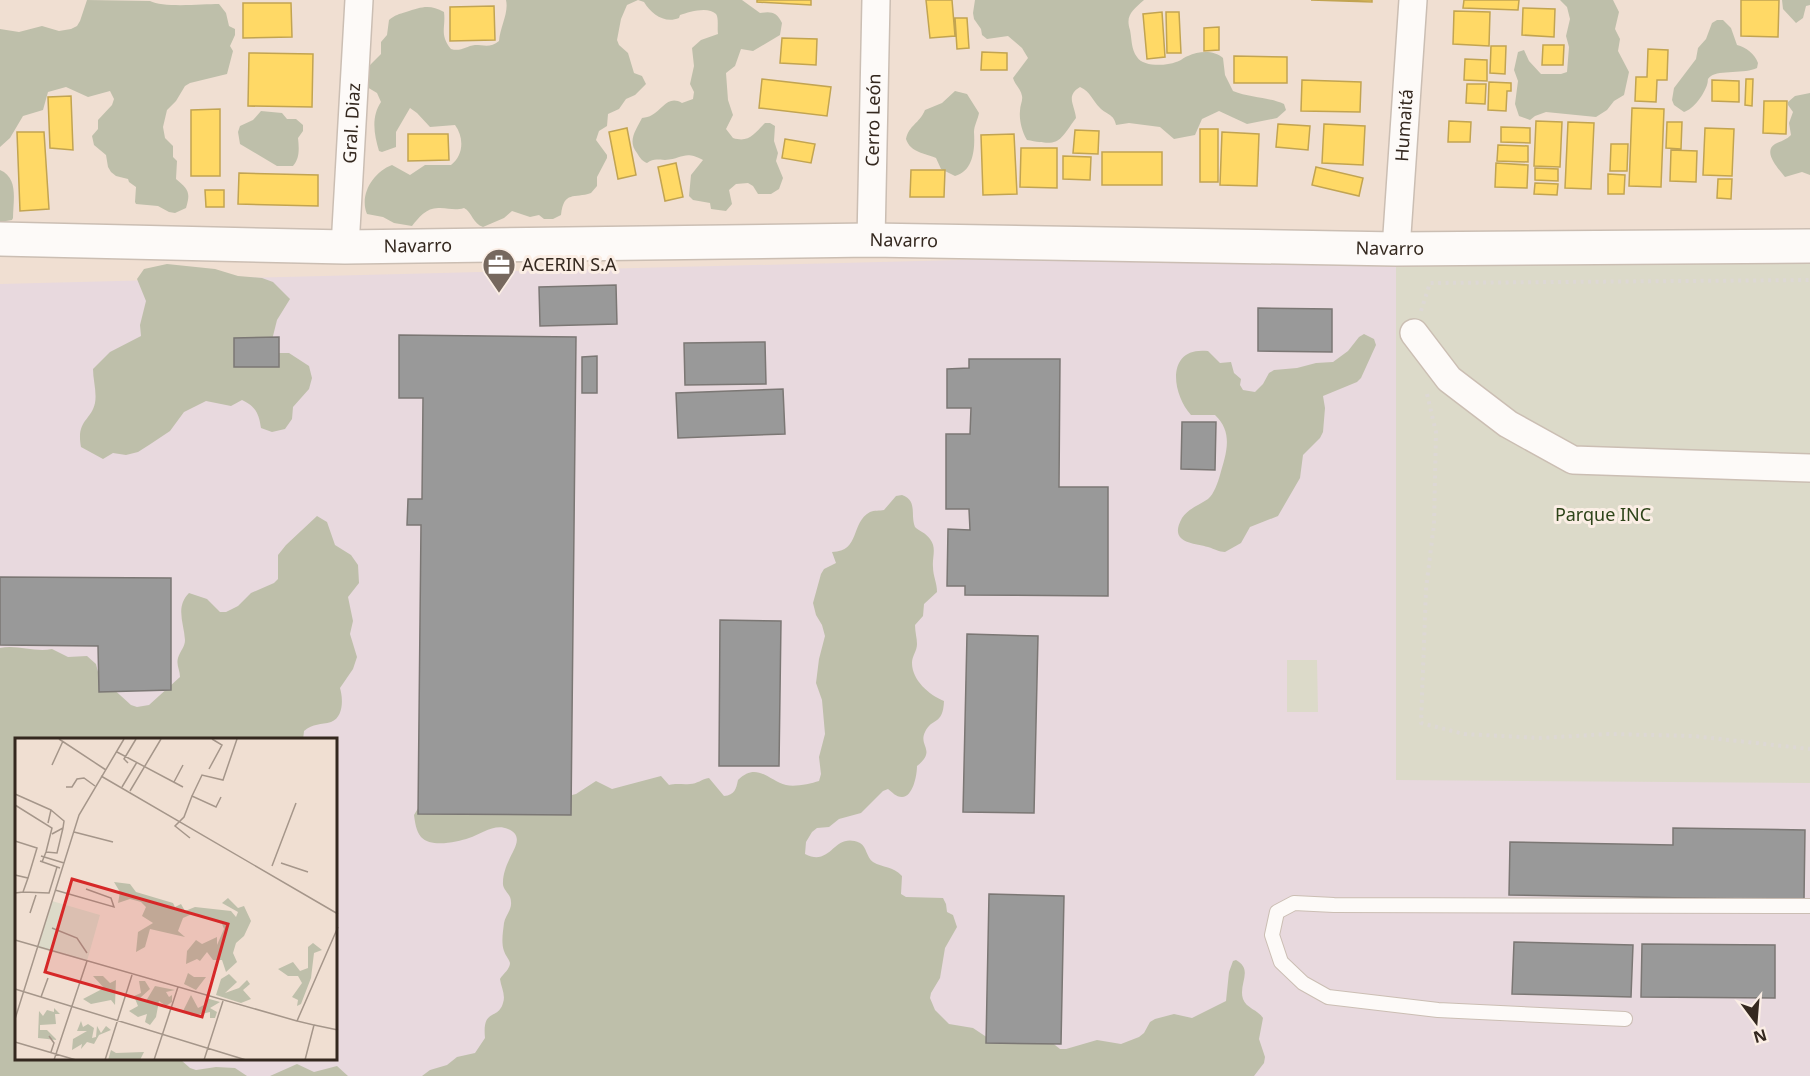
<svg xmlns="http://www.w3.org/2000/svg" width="1810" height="1076" font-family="'Noto Sans',sans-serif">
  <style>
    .industrial { fill: #e8d9de; fill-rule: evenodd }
    .green { fill: #dcdac9 }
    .forest { fill: #bebfaa }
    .homes { fill: #ffd966; stroke: #c2a451; stroke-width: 1.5 }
    .industry { fill: #999; stroke: #7b7774; stroke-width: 1.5 }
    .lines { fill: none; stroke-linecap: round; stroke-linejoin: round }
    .lane-casing { stroke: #cbbeb3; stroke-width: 16 }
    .street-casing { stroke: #cbbeb3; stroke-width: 30 }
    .secondary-casing { stroke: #cbbeb3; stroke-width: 36 }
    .path { stroke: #ddd8d4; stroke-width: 4; stroke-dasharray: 3 4.5; stroke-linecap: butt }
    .lane { stroke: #fdfaf8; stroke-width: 14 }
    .street { stroke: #fdfaf8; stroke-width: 27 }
    .secondary { stroke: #fdfaf8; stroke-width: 33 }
    .labels { text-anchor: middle; stroke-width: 6; stroke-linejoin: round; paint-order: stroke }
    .street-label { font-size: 18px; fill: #34281f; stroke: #fbeee5 }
    .poi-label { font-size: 18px; fill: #34281f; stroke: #fbeee5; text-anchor: start }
    .park-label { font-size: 18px; fill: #2e4419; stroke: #fbeee5 }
    .inset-road { fill: none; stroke: #a5968a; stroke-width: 1.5 }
    .view { fill: #d62828; fill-opacity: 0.15; stroke: #d62828; stroke-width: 3 }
    .inset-edge { fill: none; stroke: #34281f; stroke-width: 3 }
  </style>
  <rect width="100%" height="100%" fill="#f0dfd2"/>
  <path class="industrial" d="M1396 249 1810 262V1076H0V284ZM16 740H336V1060H16Z"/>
  <path class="green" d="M1810 246V783L1396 780V249Z
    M1287 660H1317L1318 712H1287Z"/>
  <path class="forest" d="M87 0 150 1C163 8 202 4 219 4L226 13 229 26 235 29V35L230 46 233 51 227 74 190 83 185 86 176 101 167 110 163 127 165 138 173 146V157L177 161 176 179C188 189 191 192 186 208L175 213 169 212 158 206 136 204 135 202 136 187 129 182 128 179 116 176 111 172 108 167 106 155 94 145 92 136 98 129V120L112 105 114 99 110 91 88 97 66 87 48 92 43 110 23 116 10 138 0 147V29L19 32 42 26 59 31 71 29 77 26 80 21Z
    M506 0H742L760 13C771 11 777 12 782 23L780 35 753 51 741 49 735 66 726 73 728 100 733 115 726 129 733 138C749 143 754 134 765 123H770L775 126 774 141 778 153 776 161 783 178 779 189 771 194H758L753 186 748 183 736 184 729 190 732 204 726 211 711 209 710 203 693 200 689 196 691 175 703 160C684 150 683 159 665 160 657 160 654 158 647 163 642 161 640 158 637 153 627 141 636 130 642 118 646 117 649 117 652 115 663 109 668 95 682 103L693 99 694 92 690 84 694 66 692 48 701 40 718 34C717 29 719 18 716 14 708 6 689 12 680 15L679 18C665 24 651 14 644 2L638 0 627 5 621 19 617 40 619 45 628 53 634 73 642 76 646 84 635 95 626 99 619 109 608 114 607 126 599 131 596 140 607 155V158L597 177V186L591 193C574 199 564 190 561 215L553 219H544L539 215 530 217 512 211 504 218 483 227C473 224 472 212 464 208 454 211 450 208 440 208 427 207 419 217 412 226L394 223 383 217 367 214C359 195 373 172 392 165L410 175 425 165H451C464 155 464 137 455 125L430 127 417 113 410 108 396 132V147L382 152 379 151C374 134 371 117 381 102L377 93 367 87 366 69 381 54V42L387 35 389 20C395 15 399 14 406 12 421 7 430 4 444 12 446 28 439 34 451 49 461 52 466 46 475 45 484 45 491 48 499 41 500 27 509 13 506 0Z
    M975 0H1144C1133 10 1125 15 1130 30 1132 40 1131 49 1137 57 1143 67 1166 66 1176 62 1181 61 1184 57 1188 56 1199 51 1214 50 1223 58L1225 75 1233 91C1250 98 1269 97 1284 104L1286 110 1277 118 1247 124 1219 111 1202 119 1195 135 1174 139 1160 127 1129 123 1116 125C1114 114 1107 115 1100 108 1092 100 1091 92 1080 87 1065 96 1075 105 1076 118 1057 144 1060 146 1027 140 1022 132 1019 120 1020 111 1020 105 1023 101 1022 96 1021 89 1015 85 1013 78L1028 58 1022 48 1008 36 987 39 982 35 981 29 974 19 973 13Z
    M1560 0H1613L1619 12 1615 29 1620 39 1618 51 1629 72 1624 95 1614 101 1607 110 1596 117 1546 112 1535 116 1530 120 1519 116 1515 104 1518 81 1514 70 1518 52 1524 50 1529 61 1541 74H1561L1567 72 1569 47 1566 36 1570 19 1567 7Z
    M1782 0H1810V5L1806 6 1803 18 1796 23 1783 9Z
    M1717 20H1723L1731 28 1737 45C1746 47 1755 54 1758 63L1757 68C1745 74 1719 70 1711 76 1706 80 1709 79 1707 85 1704 94 1694 109 1684 112L1674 105 1672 100 1674 88 1696 59 1698 48 1706 39 1712 23Z
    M955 91 967 94 979 113C978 119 974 126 974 132 975 148 974 171 955 176L941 169 936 158C924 153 910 152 906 139 909 125 919 124 925 110L942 103Z
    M1810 93V175L1802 172 1785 177C1779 169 1762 152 1775 144 1781 141 1786 140 1791 135L1789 123 1793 112 1788 105V102L1795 96Z
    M261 111 282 113 287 119H296L303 125V131L298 138C299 148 300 158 293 166H277L240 144 238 132 240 126 253 120Z
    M0 170C19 178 13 201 13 218L12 220 0 222Z
    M167 264 215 269 238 276 262 278 273 282 290 299 277 320 271 344 278 353H289L309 366 312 378 309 389 293 407 292 419 285 429 272 432 261 428C259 413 255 406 242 400L231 406 206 401 184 412 170 431 149 445 138 452 126 455 113 453 103 459 81 447C76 420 91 421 95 403 97 392 93 380 93 369L110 352 141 336 140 325 146 301 137 279 144 269Z
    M1364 334 1374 339 1376 345 1361 378 1357 382 1323 396 1325 408 1323 432 1320 438 1303 455 1300 478 1278 516 1250 527 1241 543 1225 552C1219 552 1215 549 1208 547 1193 543 1168 543 1182 518 1188 509 1199 505 1208 499 1214 494 1218 482 1220 475 1226 454 1234 433 1215 415H1191C1171 393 1166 346 1208 351L1220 363 1231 362 1234 373 1241 379 1240 385 1243 390 1255 392 1263 384 1269 373 1274 370 1297 368 1316 363 1333 362 1348 351 1359 337Z
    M902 495C918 501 910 514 915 527 919 531 926 533 930 539 937 548 932 557 933 567 933 576 937 583 937 592L924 604 923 616 915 625C915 632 917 638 917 644 917 651 912 656 912 663 912 680 929 695 944 701 943 726 932 717 925 732 918 746 937 750 917 766 917 775 913 797 902 797 896 797 892 792 888 789L883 791 861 813 839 819 829 827 817 828 812 832 806 842 805 854C832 868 833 831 860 843 867 847 866 857 873 862 883 868 893 866 902 876L901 894 906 897 943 898 946 904 947 912 953 915 957 927 945 948 940 978 931 993 930 998 935 1010 949 1024 973 1028 988 1038 1050 1041 1060 1049H1066L1097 1040 1121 1044 1139 1037 1144 1033 1150 1022 1155 1019 1174 1014 1192 1018 1226 1001 1229 972 1233 961 1236 960C1254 970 1238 984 1243 999 1246 1008 1258 1010 1263 1018L1259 1039 1265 1057 1264 1063 1254 1076H422L430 1070 447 1065 457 1057 475 1053 485 1038C482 1007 498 1021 503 1003 506 995 501 987 500 979 503 974 510 969 510 963 509 959 505 955 504 951 501 943 503 932 504 923 505 916 512 910 511 902 511 893 502 891 503 882 503 875 506 866 509 860 513 850 525 836 508 829 495 823 481 834 469 838 457 842 431 848 421 837 416 831 415 822 414 815L420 805 564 797 576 794 596 781 612 789 661 776 669 785C677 783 683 785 690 784 697 784 702 779 709 778L724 796C735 795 736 789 738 780 757 761 769 781 786 785 795 787 810 784 819 781L821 774 819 757 825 734 822 700 816 683 819 659 825 636 822 625 816 615 813 603 821 574 824 569 836 563 832 552C861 551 850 523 870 512 874 510 880 511 884 510L896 496Z
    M317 516 327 522 335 545 351 555 358 565 359 583 348 597 353 621 350 634 357 657 353 669 340 688C343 698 344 717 331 722 321 725 313 723 304 731L303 740H16V1060H181L190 1068 196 1070 216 1067 235 1068 247 1076H0V648C17 644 35 653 52 649L68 657 87 656 96 664 99 676 131 705 137 707 149 705 180 677C180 670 176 665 178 658 180 651 185 647 185 640 184 623 175 607 189 593L207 599 220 612H226L238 606 251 593 274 583 278 579V555L286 545Z
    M297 1064 314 1072 337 1066 348 1076H270Z"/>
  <path class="homes" d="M757 0H811V5L757 2Z
    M926 0H952L955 36 930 38Z
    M1311 0H1372V2Z
    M1464 0H1519L1518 10 1463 8Z
    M1741 0H1779L1778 37 1741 36Z
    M243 3H291L292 37 243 38Z
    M494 6 495 40 450 41V7Z
    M1523 8 1555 9 1554 37 1522 35Z
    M1454 11 1490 12 1489 46 1453 44Z
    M1162 12 1165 57 1147 59 1143 14Z
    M1166 12H1179L1181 53H1167Z
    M955 18H967L969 48 957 49Z
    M1219 27V50L1204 51V28Z
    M782 38 817 39 816 65 780 63Z
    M1543 45H1564L1563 65H1542Z
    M1491 46H1506L1505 74 1490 73Z
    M1648 49 1668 50 1667 80H1657L1656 102 1635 101 1636 77H1647Z
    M982 52 1007 53V70H981Z
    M249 53 313 54 312 107 248 106Z
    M1234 56 1287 57V83H1234Z
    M1465 59 1487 60V81L1464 80Z
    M762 79 831 87 827 116 759 108Z
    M1746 79H1753L1752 106 1745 105Z
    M1302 80 1361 82 1360 112 1301 111Z
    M1712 80 1739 81V102L1712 101Z
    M1489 82 1511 83V91H1507L1506 111 1488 110Z
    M1467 84H1486L1485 104 1466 103Z
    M71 96 73 150 50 148 48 97Z
    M1764 101H1787L1786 134 1763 133Z
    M1632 108 1664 109 1661 187 1629 186Z
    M220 109V176H191V110Z
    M1449 121 1471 122 1470 142H1448Z
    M1536 121 1562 122 1560 167 1534 166Z
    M1568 122 1594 123 1591 189 1565 188Z
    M1667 122H1682L1681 149 1666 148Z
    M1278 124 1310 126 1308 150 1276 147Z
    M1324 124 1365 126 1363 165 1322 163Z
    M1501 127 1530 128V143L1501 142Z
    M627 128 636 175 618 179 609 132Z
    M1705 128 1734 129 1732 176 1703 175Z
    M1200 129H1218V182H1200Z
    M1075 130 1099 131 1098 154 1073 153Z
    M17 132H44L49 209 20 211Z
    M1222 132 1259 134 1257 186 1220 185Z
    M408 134H448L449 160 408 161Z
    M1014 134 1017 194 983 195 981 135Z
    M785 139 815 144 811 163 782 158Z
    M1611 144H1628L1627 171H1610Z
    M1498 145 1528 146V162L1497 161Z
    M1021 148H1057V188L1020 187Z
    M1671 150 1697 151 1696 182 1670 181Z
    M1102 152H1162V185H1102Z
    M1063 156 1091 157 1090 180 1063 179Z
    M676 163 683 197 665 201 658 167Z
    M1496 163 1528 165 1527 188 1495 187Z
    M1316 167 1363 178 1359 196 1312 185Z
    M1535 168 1558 169V181L1535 180Z
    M911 170H945L944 197H910Z
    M239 173 318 175V206L238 204Z
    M1608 174 1625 175 1624 194H1608Z
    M1718 179H1732L1731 199 1717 198Z
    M1535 183 1558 184 1557 195 1534 194Z
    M205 190H224V207H206Z"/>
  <path class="industry" d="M616 285 617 324 540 326 539 287Z
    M1258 308 1332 309V352L1258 351Z
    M399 335 576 337 571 815 418 814 421 525H407L408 499H422L423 398H399Z
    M279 337V367H234V338Z
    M765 342 766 384 685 385 684 343Z
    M597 356V393H582V357Z
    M969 359H1060L1059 487H1108V596L965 595V586H947L948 529 970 530 969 509H946V434H970L971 408H947V369L969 368Z
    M783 389 785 434 678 438 676 393Z
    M1182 422H1216L1215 470 1181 469Z
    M0 577 171 578V690L99 692 98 646 0 645Z
    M720 620 781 621 779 766H719Z
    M967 634 1038 636 1034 813 963 812Z
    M1673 828 1805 830 1804 900 1509 895 1510 842 1673 845Z
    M989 894 1064 896 1061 1044 986 1043Z
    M1514 942 1633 945 1631 997 1512 994Z
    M1642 944 1775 945V998L1641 997Z"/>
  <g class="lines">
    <g class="lane-casing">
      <path id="lane" d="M1625 1019 1438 1010 1328 997 1303 983 1281 962 1272 935 1277 912 1294 903 1334 905 1810 906"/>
    </g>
    <g class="street-casing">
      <g id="street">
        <path id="s1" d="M871 240 876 0"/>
        <path id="s2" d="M345 247 359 0"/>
        <path id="s3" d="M1396 249 1413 0"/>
        <path d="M1414 333 1449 379 1508 424 1573 460 1810 468"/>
      </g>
    </g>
    <g class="secondary-casing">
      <g id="secondary">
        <path id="s4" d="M0 239 345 247 871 240 1396 249 1810 246"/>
      </g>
    </g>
    <path class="path" d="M1421 311 1430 283 1810 280
      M1427 394 1436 432 1434 524 1426 589 1421 723 1464 734 1540 738 1609 734 1693 736 1810 749"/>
    <use href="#lane" class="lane"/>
    <use href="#street" class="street"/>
    <use href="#secondary" class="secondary"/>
  </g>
  <defs>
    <g id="office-pin" transform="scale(1.725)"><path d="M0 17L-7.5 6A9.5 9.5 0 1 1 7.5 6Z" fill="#76685e" stroke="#fbeee5"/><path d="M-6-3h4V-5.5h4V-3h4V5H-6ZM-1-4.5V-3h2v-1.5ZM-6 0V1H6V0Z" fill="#fff"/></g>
  </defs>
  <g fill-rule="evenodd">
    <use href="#office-pin" x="499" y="265"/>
  </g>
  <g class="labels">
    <g class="street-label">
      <text dy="6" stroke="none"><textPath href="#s1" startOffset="120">Cerro León</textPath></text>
      <text dy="6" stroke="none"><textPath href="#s2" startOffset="124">Gral. Diaz</textPath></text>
      <text dy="6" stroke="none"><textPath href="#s3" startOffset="124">Humaitá</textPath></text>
      <text dy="6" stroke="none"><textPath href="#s4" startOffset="904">Navarro</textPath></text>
      <text dy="6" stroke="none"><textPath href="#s4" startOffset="418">Navarro</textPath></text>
      <text dy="6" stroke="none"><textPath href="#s4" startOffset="1390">Navarro</textPath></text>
    </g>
    <g class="poi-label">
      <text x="522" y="271">ACERIN S.A</text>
    </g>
    <g class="park-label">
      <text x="1603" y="521">Parque INC</text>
    </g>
  </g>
  <g transform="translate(15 738)">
    <rect width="322" height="322" fill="#f0dfd2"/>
    <path d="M37 163 85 177 72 223 23 210Z" fill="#dcdac9"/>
    <path d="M99 144 115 146 121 154 158 165 160 169 166 166 170 173 180 169 216 173 221 179 223 174 207 165 213 160 223 170 229 168 236 183 229 198 221 205 218 215 222 224 211 234 207 222H198L192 214 185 223 182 221 171 226 172 213 181 202 187 206 202 199V207L209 191 207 186 179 175 168 180 163 193 170 199 135 191 130 209 121 214 123 194 138 185 127 178 131 169 126 164 115 161 103 165 105 154ZM298 205 307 212 299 215 296 240 286 266 282 268 283 262 277 259 287 245 283 238H273L263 231 278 224 285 233 293 230V209ZM173 235 179 239H191L181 252 169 246ZM214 236 222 244 210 255 224 250 232 242 235 246 228 252 236 261 226 265 201 257 206 241ZM78 238H88L95 245 101 242 100 267 96 262 76 266 68 261 89 250ZM124 243H130L135 251 125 260 131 263 140 248 160 252 151 254 154 259 157 257V264L151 268 144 263 141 279 135 287 130 284 132 276 123 279 114 273 123 268 119 258 126 255ZM176 257 183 270 191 266V260L205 264 195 270 202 274 200 280H195V274L177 278 168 273ZM39 270 45 276H40L41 286 25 287V292H32L42 302 23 300 24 273 28 278 32 272 39 274ZM66 283 68 289 73 286 79 290 77 300 81 299 82 288 86 295 91 288 96 292 84 297 79 306 72 304 66 311 67 306 57 312 58 301 72 293H62ZM96 312 101 315 129 314 125 322H93Z" fill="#bebfaa"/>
    <path class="inset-road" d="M44 1 91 32M102 14 168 49M113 25 109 21 121 1M37 27 48 3M194 31 207 7 197 1M86 38 323 176M159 44 168 27M51 49H57L62 41 69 40 80 48M107 49 122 24M115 53 146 1M0 56 36 72 33 85M177 58 187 37 208 42 222 1M0 67 37 90 31 114M36 72 49 83 48 90 37 96M59 94 98 104M175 100 160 88 169 79 177 58 201 69 206 59M0 103 22 110 13 140 0 137M26 118 49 125M25 123 45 130M27 124 31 114 42 115 48 90M266 125 293 134M257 128 281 65M40 152 99 169 96 160 71 151M8 154 34 155 42 129M0 155 8 154 13 140M15 175 21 157M37 190 62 200 72 215M0 202 282 283M0 251 231 322M26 259 33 240M0 281 64 77 109 1M299 287 323 292M34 298 39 305 36 314M0 304 61 322M39 322 72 223M90 322 117 237M139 322 163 249M189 322 208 263M290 322 299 287 282 283 323 189"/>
    <path class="view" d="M57 141 213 186 187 279 30 234Z"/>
    <rect width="322" height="322" class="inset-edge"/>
  </g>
  <g transform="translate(1756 1022) rotate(164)" stroke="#fbeee5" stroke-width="4.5" paint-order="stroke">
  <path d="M0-4.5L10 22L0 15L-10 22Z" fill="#34281f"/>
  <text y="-9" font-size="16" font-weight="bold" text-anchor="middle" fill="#34281f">N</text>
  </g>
</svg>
